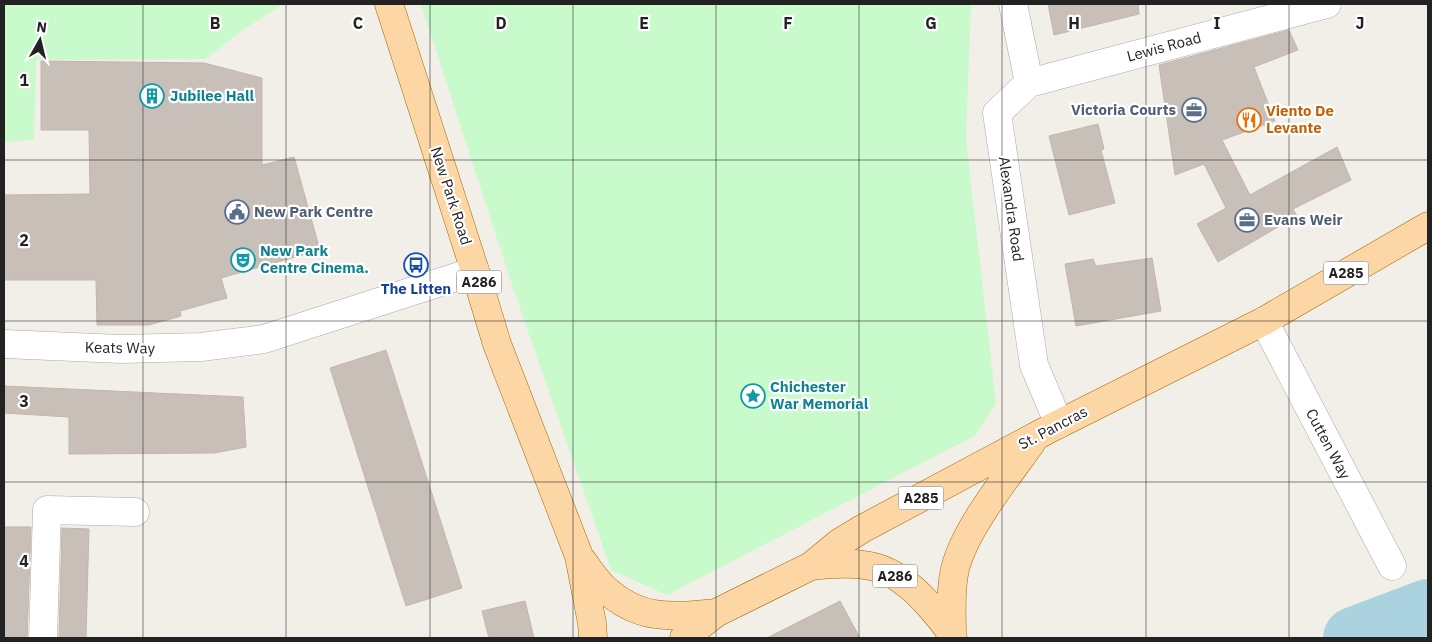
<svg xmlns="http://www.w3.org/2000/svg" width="1432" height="642" font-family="'IBM Plex Sans',sans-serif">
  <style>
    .park { fill: #c8facc }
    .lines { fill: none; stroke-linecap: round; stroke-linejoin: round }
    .river { stroke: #aad3df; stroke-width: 62 }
    .building { fill: #c7bfb8; stroke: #c4b6ab }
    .minor-casing { stroke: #a9a9a9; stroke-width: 29 }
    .major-casing { stroke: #a06b00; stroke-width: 29 }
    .minor { stroke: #fff; stroke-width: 28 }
    .major { stroke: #fcd6a4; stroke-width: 28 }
    .grid { fill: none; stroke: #222; stroke-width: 1; stroke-opacity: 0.55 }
    .labels { text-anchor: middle; stroke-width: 4.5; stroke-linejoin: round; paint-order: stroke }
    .shield { fill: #fff; stroke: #646464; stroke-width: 1 }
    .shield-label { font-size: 14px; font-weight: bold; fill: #222 }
    .street-label { font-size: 15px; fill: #222; stroke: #fff }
    .culture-label { font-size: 15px; font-weight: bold; fill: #0d838f; stroke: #fff; text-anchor: start }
    .service-label { font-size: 15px; font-weight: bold; fill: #4e5e75; stroke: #fff; text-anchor: start }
    .food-label { font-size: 15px; font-weight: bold; fill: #c56008; stroke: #fff; text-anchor: start }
    .transit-label { font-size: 15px; font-weight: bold; fill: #164399; stroke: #fff }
    .grid-label { font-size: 16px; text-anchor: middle; font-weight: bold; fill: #222; stroke: #fff; stroke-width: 4.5; stroke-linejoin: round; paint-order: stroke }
  </style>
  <rect width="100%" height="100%" fill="#f2efe9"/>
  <path class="park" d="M4 4H283L240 32 206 59 36 60 34 140 4 142Z
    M421 4H971L966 140 996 403 976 435 667 595 611 570 513 288Z
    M1428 610V638H1354Z"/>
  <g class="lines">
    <path class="river" d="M1354 638 1428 610"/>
  </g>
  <path class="building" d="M1048 4H1138L1139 14 1054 35Z
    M1289 30 1298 50 1254 67 1275 121 1222 140 1250 195 1337 147 1351 180 1293 209 1297 216 1218 262 1197 224 1226 208 1204 164 1175 175 1159 65Z
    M41 61 204 63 262 78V165L294 157 320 250 221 278 227 298 180 311 181 316 149 325H97L96 280H4V195L90 194 89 130H41Z
    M1098 124 1104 149 1101 150 1115 203 1069 215 1049 136Z
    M1152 258 1161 311 1076 326 1065 264 1093 259 1096 266Z
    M386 350 462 588 406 606 330 368Z
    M4 386 243 397 246 447 214 453 69 454V417L4 413Z
    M4 527H31L27 638H4Z
    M62 528 89 529 86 638H59Z
    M525 601 534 638H489L482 611Z
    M840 601 860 638H767Z"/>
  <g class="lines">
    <g class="minor-casing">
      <path id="minor" d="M1013 4 1029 83
        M1264 321 1392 566
        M4 344 121 349 201 347 264 339 475 271
        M1059 424 1034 365 997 113 1029 83 1327 4
        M43 638 47 510 135 512"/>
    </g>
    <g class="major-casing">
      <path id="major" d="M389 4 475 271 497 344 579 556 592 623 593 638
        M581 559C588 568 595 579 603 587 638 621 671 617 716 613
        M811 566C865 560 891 563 928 604 937 614 948 626 953 638
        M952 634C952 613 950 590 955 569 965 528 1008 476 1032 442
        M684 638 716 613 811 566 839 543 862 529 1051 428 1264 321 1428 226"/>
    </g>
    <use href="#minor" class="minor"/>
    <use href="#major" class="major"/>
  </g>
  <path class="grid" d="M143 4V638M286 4V638M430 4V638M573 4V638M716 4V638M859 4V638M1002 4V638M1146 4V638M1289 4V638M4 160H1428M4 321H1428M4 482H1428"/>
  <defs>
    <g id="building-ring" transform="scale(1.25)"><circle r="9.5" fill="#fff" stroke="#0f9aa8" stroke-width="1.5"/><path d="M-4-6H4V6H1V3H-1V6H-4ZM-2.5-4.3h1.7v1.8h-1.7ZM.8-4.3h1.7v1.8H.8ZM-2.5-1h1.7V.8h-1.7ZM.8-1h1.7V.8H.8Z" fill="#0f9aa8"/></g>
    <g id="office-ring" transform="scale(1.25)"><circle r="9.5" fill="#fff" stroke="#5c6f8a" stroke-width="1.5"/><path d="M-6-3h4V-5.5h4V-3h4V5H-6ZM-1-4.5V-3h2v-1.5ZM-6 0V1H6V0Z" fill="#5c6f8a"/></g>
    <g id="restaurant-ring" transform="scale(1.25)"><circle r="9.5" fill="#fff" stroke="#e8710a" stroke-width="1.5"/><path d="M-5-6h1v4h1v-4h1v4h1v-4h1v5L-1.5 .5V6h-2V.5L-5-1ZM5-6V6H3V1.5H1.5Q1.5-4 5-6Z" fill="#e8710a"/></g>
    <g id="civic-ring" transform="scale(1.25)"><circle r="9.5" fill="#fff" stroke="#5c6f8a" stroke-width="1.5"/><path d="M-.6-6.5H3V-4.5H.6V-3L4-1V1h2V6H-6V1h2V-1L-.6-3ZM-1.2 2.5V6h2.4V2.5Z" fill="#5c6f8a"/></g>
    <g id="theatre-ring" transform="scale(1.25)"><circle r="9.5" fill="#fff" stroke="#0f9aa8" stroke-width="1.5"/><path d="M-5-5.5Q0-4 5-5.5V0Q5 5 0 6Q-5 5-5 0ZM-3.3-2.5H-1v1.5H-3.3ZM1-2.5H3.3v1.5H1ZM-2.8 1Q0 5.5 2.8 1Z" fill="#0f9aa8"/></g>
    <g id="bus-ring" transform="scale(1.25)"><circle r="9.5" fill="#fff" stroke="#1a4fb4" stroke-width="1.5"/><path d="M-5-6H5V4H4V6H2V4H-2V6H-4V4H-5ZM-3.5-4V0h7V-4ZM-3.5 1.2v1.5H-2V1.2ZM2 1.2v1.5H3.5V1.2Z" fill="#1a4fb4"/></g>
    <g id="sight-ring" transform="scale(1.25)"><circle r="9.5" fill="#fff" stroke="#0f9aa8" stroke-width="1.5"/><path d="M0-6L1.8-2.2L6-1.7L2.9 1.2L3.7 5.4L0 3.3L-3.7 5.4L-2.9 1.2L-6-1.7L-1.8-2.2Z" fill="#0f9aa8"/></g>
  </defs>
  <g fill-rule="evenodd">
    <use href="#building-ring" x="152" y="96"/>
    <use href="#office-ring" x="1194" y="110"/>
    <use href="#restaurant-ring" x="1249" y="120"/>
    <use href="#civic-ring" x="237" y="212"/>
    <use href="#office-ring" x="1247" y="220"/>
    <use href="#theatre-ring" x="243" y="260"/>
    <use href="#bus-ring" x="416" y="265"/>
    <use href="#sight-ring" x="753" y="396"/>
  </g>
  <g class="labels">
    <g class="shield">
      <rect x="1323.5" y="261.5" width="45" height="23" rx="4"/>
      <rect x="456.5" y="270.5" width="45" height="23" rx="4"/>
      <rect x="898.5" y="486.5" width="45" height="23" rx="4"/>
      <rect x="872.5" y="564.5" width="45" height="23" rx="4"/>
    </g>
    <g class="shield-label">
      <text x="1346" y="278">A285</text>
      <text x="479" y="287">A286</text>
      <text x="921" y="503">A285</text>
      <text x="895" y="581">A286</text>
    </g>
    <g class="street-label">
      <text transform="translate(1164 47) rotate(-15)" y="5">Lewis Road</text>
      <text transform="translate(451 196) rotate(72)" y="5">New Park Road</text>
      <text transform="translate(1011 209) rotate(82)" y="5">Alexandra Road</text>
      <text transform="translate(120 348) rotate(1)" y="5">Keats Way</text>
      <text transform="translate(1053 428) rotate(-28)" y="5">St. Pancras</text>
      <text transform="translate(1328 444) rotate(62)" y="5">Cutten Way</text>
    </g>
    <g class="culture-label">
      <text x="170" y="101">Jubilee Hall</text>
      <text x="260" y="256">New Park<tspan x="260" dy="17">Centre Cinema.</tspan></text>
      <text x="770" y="392">Chichester<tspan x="770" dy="17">War Memorial</tspan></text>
    </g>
    <g class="service-label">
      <text x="1176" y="115" text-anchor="end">Victoria Courts</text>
      <text x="254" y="217">New Park Centre</text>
      <text x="1264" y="225">Evans Weir</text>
    </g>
    <g class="food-label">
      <text x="1266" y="116">Viento De<tspan x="1266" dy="17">Levante</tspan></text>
    </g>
    <g class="transit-label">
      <text x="416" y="294">The Litten</text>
    </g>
  </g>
  <g class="grid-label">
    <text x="215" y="29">B</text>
    <text x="358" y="29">C</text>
    <text x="501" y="29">D</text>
    <text x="644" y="29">E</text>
    <text x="788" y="29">F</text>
    <text x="931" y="29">G</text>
    <text x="1074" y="29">H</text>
    <text x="1217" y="29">I</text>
    <text x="1360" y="29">J</text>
    <text x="24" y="86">1</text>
    <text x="24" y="246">2</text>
    <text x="24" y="407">3</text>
    <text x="24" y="567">4</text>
  </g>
  <rect width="1432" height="642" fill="none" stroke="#222222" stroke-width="10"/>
  <g transform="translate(40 40) rotate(8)" stroke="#ffffff" stroke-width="4" paint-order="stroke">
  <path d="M0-4L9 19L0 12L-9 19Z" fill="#222222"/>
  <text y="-8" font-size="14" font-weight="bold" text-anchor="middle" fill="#222222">N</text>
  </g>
</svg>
